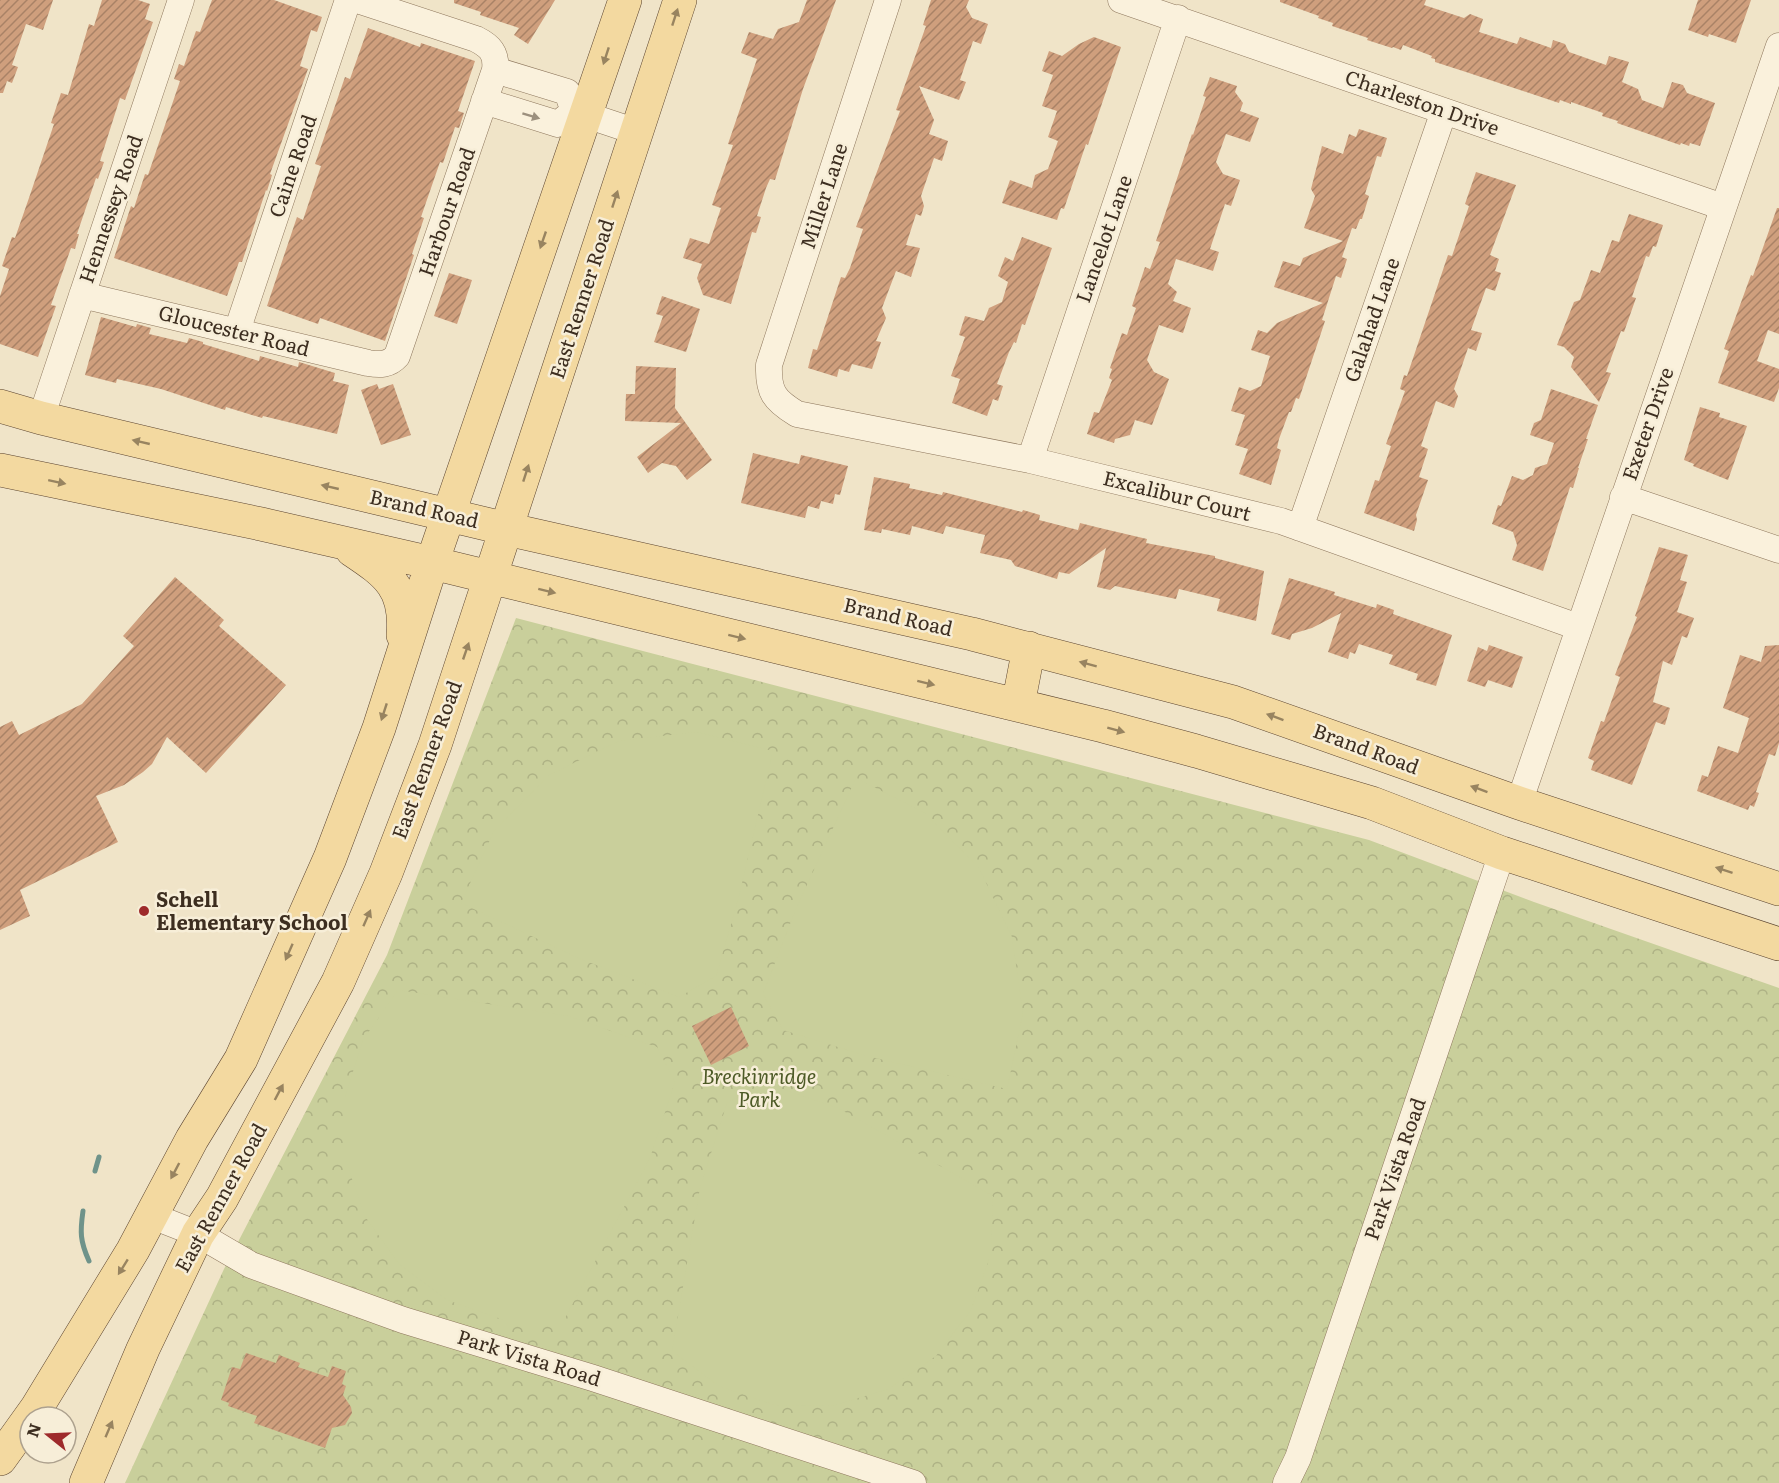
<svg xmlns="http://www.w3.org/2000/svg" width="1779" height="1483" font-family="Literata,serif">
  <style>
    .park { fill: url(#park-crowns) }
    .pitch { fill: #c9cf9b }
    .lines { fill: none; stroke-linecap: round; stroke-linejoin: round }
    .stream { stroke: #6f938a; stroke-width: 5 }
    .building { fill: url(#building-hatch) }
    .minor-casing { stroke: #8d765c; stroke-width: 27 }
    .major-casing { stroke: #5b4430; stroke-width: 34 }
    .minor { stroke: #faf1dc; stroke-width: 26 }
    .major { stroke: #f3d9a0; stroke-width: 33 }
    .oneway { fill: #988460 }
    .oneway2 { fill: #9c907e }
    .poi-dot { fill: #9e2a2b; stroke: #f7eed8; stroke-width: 2 }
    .labels { text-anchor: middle; stroke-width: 5; stroke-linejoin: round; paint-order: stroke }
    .street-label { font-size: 20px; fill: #3d2e20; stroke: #f7eed8 }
    .poi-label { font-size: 20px; font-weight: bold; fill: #3d2e20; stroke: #f7eed8; text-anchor: start }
    .park-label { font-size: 20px; font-style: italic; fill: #4d5a26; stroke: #f7eed8 }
  </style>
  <defs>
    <pattern id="park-crowns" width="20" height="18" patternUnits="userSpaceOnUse" patternTransform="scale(1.5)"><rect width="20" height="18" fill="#c9cf9b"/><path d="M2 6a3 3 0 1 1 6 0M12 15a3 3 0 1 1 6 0" fill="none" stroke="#aeb285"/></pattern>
    <pattern id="building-hatch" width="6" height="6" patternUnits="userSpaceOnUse" patternTransform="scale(1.5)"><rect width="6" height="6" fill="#cf9f7d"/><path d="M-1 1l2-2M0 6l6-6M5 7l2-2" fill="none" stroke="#a98266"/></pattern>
  </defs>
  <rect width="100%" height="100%" fill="#f0e4c8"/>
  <path class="park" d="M516 618 1369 840 1534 902 1779 988V1483H125L224 1269 387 955Z"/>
  <path class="pitch" d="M697 732 773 751 738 900 716 976 679 997 578 958 461 903 494 831 549 775 619 741Z
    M856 778 925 813 979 868 1012 937 1023 1013 1007 1089 867 1056 783 1030 763 994 795 911Z
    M398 990 568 1016 657 1047 675 1082 650 1158 564 1320H504L447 1300 399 1264 364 1215 345 1158V1097L363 1040Z
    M764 1083 838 1108 993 1196 991 1254 971 1310 936 1356 888 1389 832 1406 774 1405 719 1386 672 1351 700 1188 727 1103Z"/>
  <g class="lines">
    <path class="stream" d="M95 1171 99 1157
      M83 1211C80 1232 80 1241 89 1261"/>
  </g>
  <path class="building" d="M0 0H53L43 30 26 24 12 65 18 67 12 83 7 81 3 93H0Z
    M102 0H138L150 4 145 19 153 22 125 100 120 98 100 161 104 162 98 179 96 178 77 234H79L75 249 71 248 51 305 56 306 38 357 0 344V296L9 269 2 266 12 237 15 238 30 195 54 124 51 123 61 93 68 95 89 24 94 26Z
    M212 0H274L322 17 317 32 311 30 300 66 308 69 270 174 272 175 267 191 266 190 242 262H239L227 296 114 258 131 206 134 208 145 174 148 175 180 81 174 79 179 64 184 66 196 31 200 32Z
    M454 0H555L528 44 514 35 519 28 480 15 481 12 454 3Z
    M807 0H836L803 89 775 180 770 179 766 188 757 216 761 217 756 233 752 232 731 304 703 295 697 278 702 264 683 258 690 238 709 244 721 208 712 205 733 145 728 144 757 59 741 53 749 32 773 39 778 29 799 22Z
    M931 0H969L966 7 972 18 988 24 981 44 973 41 960 80 966 82 959 100 919 86 934 120 929 134 948 141 942 161 934 158 921 196 924 206 921 216 916 214 906 245 920 248 911 277 896 271 882 308 886 318 876 341 881 342 872 369 852 364 849 372 839 369 837 377 808 368 813 349 817 350 841 277 845 278 850 268 863 229 856 227 900 111 896 110 926 26 923 25Z
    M1280 0H1426L1424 5 1464 18 1470 14 1483 19 1479 32 1517 44 1520 37 1551 48 1553 40 1565 44 1569 52 1606 65 1609 56 1629 62 1622 82 1638 89 1642 100 1663 108 1672 82 1683 85 1687 93 1715 103 1700 146 1690 143 1689 146 1681 143 1680 145 1617 123 1618 121 1602 116 1603 113 1571 102V104L1560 100 1559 103 1466 72 1435 62V59L1431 58 1432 56 1403 45 1401 50 1393 47 1392 48 1367 40 1368 38 1332 26 1333 23 1318 18 1319 16 1280 2Z
    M1698 0H1751L1736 43 1709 34 1708 37 1688 30Z
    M368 28 420 47 421 43 475 61 458 111 464 113 459 128 455 127 443 163 440 162 421 217 424 218 412 254 414 255 385 341 320 318 318 324 267 306 297 217 303 220 321 166 315 164 345 77 350 79Z
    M1094 37 1121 47 1088 145 1086 144 1064 209 1061 208 1057 220 1002 203 1010 180 1032 188 1035 175 1048 169 1058 141 1048 137 1057 111 1042 106 1053 75 1042 71 1049 51 1062 56 1079 44Z
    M1210 77 1237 86 1235 92 1243 103 1240 111 1259 118 1250 142 1226 134 1216 162 1223 174 1240 180 1231 206 1225 204 1210 249 1219 252 1213 271 1176 259 1168 284 1177 292 1173 301 1191 308 1183 333 1159 325 1147 360 1154 372 1169 379 1152 425 1135 420 1130 435 1115 439 1114 443 1087 434 1094 412 1099 413 1112 380 1109 378 1112 369 1110 368 1122 333 1127 335 1136 308 1132 306 1145 267 1150 269 1160 242 1156 241 1192 134 1193 135 1206 97 1203 96Z
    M1359 129 1387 138 1381 157 1377 156 1365 194 1369 196 1362 219H1360L1356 229 1352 228 1342 257 1347 259 1341 278 1336 276 1322 320 1325 321 1299 399 1296 398 1291 412H1289L1279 439 1277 448 1281 450 1271 485 1239 474 1248 449 1235 445 1245 415 1231 411 1239 387 1250 391 1261 386 1270 356 1251 350 1258 330 1267 333 1277 323 1323 303 1274 287 1283 261 1300 266 1303 258 1343 241 1304 228 1315 196 1311 189 1322 146 1343 154 1349 134 1356 137Z
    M1476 172 1516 185 1490 255 1499 259 1495 271 1501 273 1495 291 1486 288 1471 330 1482 333 1476 351 1468 348 1454 389 1458 396 1454 408 1436 401 1421 446 1428 449 1419 477 1428 480 1416 515 1417 520 1414 531 1364 513 1375 480 1379 481 1388 455 1391 446 1386 444 1405 391 1400 389 1404 375 1407 376 1448 255 1452 256 1469 206 1465 204Z
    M1777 208H1779V334L1768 330 1757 361 1779 369V388L1774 402 1718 383 1729 351 1724 349 1751 275 1753 276Z
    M1629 214 1663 225 1656 247 1653 246 1649 257 1646 256 1632 297 1636 298 1624 332 1621 331 1606 372 1611 373 1599 402 1571 367 1574 357 1564 347 1557 345 1574 302 1580 300 1591 270 1600 273 1612 240 1619 242Z
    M1022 237 1052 248 1025 325 1022 324 1016 343 1014 342 1009 352 997 384 1003 386 998 401 993 399 987 416 952 403 960 379 951 376 965 337 959 335 965 316 984 321 989 308 1002 302 1008 282 998 276 1005 257 1013 261Z
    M449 273 472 280 457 324 434 316Z
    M662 296 700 309 686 352 654 342 663 316 656 314Z
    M101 317 136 327 137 324 151 328 149 334 187 343 189 338 203 342V344L259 361 260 356 298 367 299 362 335 373 333 381 349 385 337 434 263 416 262 418 226 407 225 410 161 389 117 379 116 383 85 375Z
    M636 366 676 368 675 408 712 460 687 480 676 466 662 463 648 473 637 457 681 423 625 421 626 394H635Z
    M377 384 379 389 393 384 411 435 381 445 361 390Z
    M1551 389 1598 405 1586 439H1588L1578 468H1579L1573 488 1570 487 1543 571 1512 560 1517 545 1513 532 1492 524 1498 505 1501 506 1512 476 1523 480 1533 475 1535 468 1547 464 1554 443 1530 435 1534 423 1541 420Z
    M1700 407 1720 413 1719 417 1747 426 1728 480 1693 466 1694 464 1684 460Z
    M753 453 799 464 801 455 848 466 840 495 835 494 833 504 821 501 819 509 808 506 805 518 741 503Z
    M874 477 910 484 909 488 942 495 943 492 1022 512 1023 510 1040 515 1039 520 1078 530 1080 523 1100 528 1147 539 1146 543 1215 556V558L1264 571 1256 621 1217 611 1220 599 1179 589 1176 599 1115 586 1110 590 1097 587 1106 548 1069 574 1059 572 1057 579 1015 566 1011 560 980 553 985 535 946 526 943 534 912 526 910 535 882 529 881 533 864 530Z
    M1659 547 1688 555 1680 580 1687 582 1677 612 1694 618 1687 638 1682 636 1672 665 1663 661 1653 702 1670 708 1665 725 1656 722 1632 785 1591 770 1594 761 1588 758 1601 721 1604 722 1620 677 1615 675 1637 617 1635 616Z
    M175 577 224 620 219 626 286 685 206 773 167 737 152 764 143 772 124 785 96 796 118 842 20 890 30 916 0 930V727L12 721 19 735 82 704 134 646 123 636Z
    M1289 578 1335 592 1334 595 1376 608 1377 604 1394 610 1393 614 1452 635 1436 686 1416 680 1418 674 1389 664 1393 655 1359 644 1355 654 1350 652 1348 659 1328 652 1341 613 1312 628 1292 634 1290 640 1271 634Z
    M1489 645 1523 657 1512 688 1488 680 1485 687 1467 681 1478 647 1487 651Z
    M1779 645V743L1775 756 1769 754 1756 792 1759 793 1754 807 1750 805 1748 810 1697 791 1702 775 1708 777 1718 746 1738 753 1749 718 1723 708 1740 655 1761 662 1765 646Z
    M731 1007 749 1046 711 1065 692 1026Z
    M246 1353 276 1363 279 1355 300 1363 298 1367 328 1377 332 1366 346 1371 342 1384 346 1386 343 1395 351 1407 352 1413 345 1425 332 1428 325 1448 254 1423 257 1416 228 1406 229 1403 221 1400 232 1367 240 1369Z"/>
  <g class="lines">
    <g class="minor-casing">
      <path id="minor" d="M888 0 769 365C768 392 774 400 797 414L1030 460 1281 521 1578 627
        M1121 0 1723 207
        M495 70 567 92 574 111
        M484 101 558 124 574 111
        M574 111 637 132
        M82 295 368 363C380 365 389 365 397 356L495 70C497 53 490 46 476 39L357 0
        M237 331 348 0
        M41 418 181 0
        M1030 460 1178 18
        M1623 497 1779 550
        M1300 528 1444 111
        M1519 803 1779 46
        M152 1216 198 1234 251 1265 403 1320 593 1378 913 1483
        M1286 1483 1298 1458 1502 853"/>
    </g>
    <g class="major-casing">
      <path id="major" d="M0 406 41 418 507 529 972 634 1233 702 1519 803 1779 889
        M0 470 261 524 432 563 1103 726 1196 751 1372 803 1502 853 1779 944
        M352 550C388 574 407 588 403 635
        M1018 705 1029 648
        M0 1459 36 1409 133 1250 192 1139 241 1059 330 858 379 728 432 563 625 0
        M86 1483 143 1349 198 1234 222 1198 338 982 386 873 435 745 680 0"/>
    </g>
    <use href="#minor" class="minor"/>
    <use href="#major" class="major"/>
  </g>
  <defs><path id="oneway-solid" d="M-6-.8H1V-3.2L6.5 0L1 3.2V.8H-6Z" transform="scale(1.5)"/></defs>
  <g class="oneway">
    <use href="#oneway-solid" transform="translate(675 17) rotate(-72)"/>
    <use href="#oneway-solid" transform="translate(606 56) rotate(108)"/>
    <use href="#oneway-solid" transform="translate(615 199) rotate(-72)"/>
    <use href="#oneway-solid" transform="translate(543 240) rotate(109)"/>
    <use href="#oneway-solid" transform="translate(141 442) rotate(-167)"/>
    <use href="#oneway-solid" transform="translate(526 473) rotate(-72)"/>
    <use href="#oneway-solid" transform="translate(57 482) rotate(12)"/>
    <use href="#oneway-solid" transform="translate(330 487) rotate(-167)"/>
    <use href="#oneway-solid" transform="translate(547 591) rotate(14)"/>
    <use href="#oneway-solid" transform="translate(737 637) rotate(14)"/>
    <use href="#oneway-solid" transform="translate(466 651) rotate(-71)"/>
    <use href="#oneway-solid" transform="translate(1088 664) rotate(-165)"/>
    <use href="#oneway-solid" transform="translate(926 683) rotate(14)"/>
    <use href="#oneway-solid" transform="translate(384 712) rotate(108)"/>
    <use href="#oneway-solid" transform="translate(1275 717) rotate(-160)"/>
    <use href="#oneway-solid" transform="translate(1116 730) rotate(15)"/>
    <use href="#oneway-solid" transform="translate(1479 789) rotate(-160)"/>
    <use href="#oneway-solid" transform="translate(1724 870) rotate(-162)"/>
    <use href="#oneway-solid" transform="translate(367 918) rotate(-66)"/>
    <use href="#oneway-solid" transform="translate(289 952) rotate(114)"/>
    <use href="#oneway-solid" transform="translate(279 1092) rotate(-62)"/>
    <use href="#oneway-solid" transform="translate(175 1171) rotate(118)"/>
    <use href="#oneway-solid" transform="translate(123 1267) rotate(122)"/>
    <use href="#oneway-solid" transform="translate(109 1429) rotate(-67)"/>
  </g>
  <use class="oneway2" href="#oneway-solid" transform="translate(531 116) rotate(17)"/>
  <circle class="poi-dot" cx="144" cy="911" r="6"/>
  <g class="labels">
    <g class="street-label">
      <text transform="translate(1422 103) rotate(19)" y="7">Charleston Drive</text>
      <text transform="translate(293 166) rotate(-71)" y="7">Caine Road</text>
      <text transform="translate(824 196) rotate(-72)" y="7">Miller Lane</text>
      <text transform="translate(111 209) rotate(-71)" y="7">Hennessey Road</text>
      <text transform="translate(447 212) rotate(-71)" y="7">Harbour Road</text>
      <text transform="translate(1104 239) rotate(-71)" y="7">Lancelot Lane</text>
      <text transform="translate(582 299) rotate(-72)" y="7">East Renner Road</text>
      <text transform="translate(1372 320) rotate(-71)" y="7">Galahad Lane</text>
      <text transform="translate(234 331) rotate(14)" y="7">Gloucester Road</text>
      <text transform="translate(1648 424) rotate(-71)" y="7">Exeter Drive</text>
      <text transform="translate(1177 496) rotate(14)" y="7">Excalibur Court</text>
      <text transform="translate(424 509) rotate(13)" y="7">Brand Road</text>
      <text transform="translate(898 617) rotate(13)" y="7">Brand Road</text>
      <text transform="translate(1366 749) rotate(20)" y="7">Brand Road</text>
      <text transform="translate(427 760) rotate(-70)" y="7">East Renner Road</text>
      <text transform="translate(1395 1169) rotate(-71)" y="7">Park Vista Road</text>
      <text transform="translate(221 1198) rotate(-61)" y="7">East Renner Road</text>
      <text transform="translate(529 1358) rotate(17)" y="7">Park Vista Road</text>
    </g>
    <g class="poi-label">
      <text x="156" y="907">Schell<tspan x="156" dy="23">Elementary School</tspan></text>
    </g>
    <g class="park-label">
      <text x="759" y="1084">Breckinridge<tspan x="759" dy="23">Park</tspan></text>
    </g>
  </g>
  <g transform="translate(48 1435) rotate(288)"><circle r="28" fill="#f7eed8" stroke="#ada18e" stroke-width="1.5"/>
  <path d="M0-4.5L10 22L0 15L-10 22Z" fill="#9e2a2b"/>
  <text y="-9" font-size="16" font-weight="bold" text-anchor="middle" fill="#3d2e20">N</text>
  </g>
</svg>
